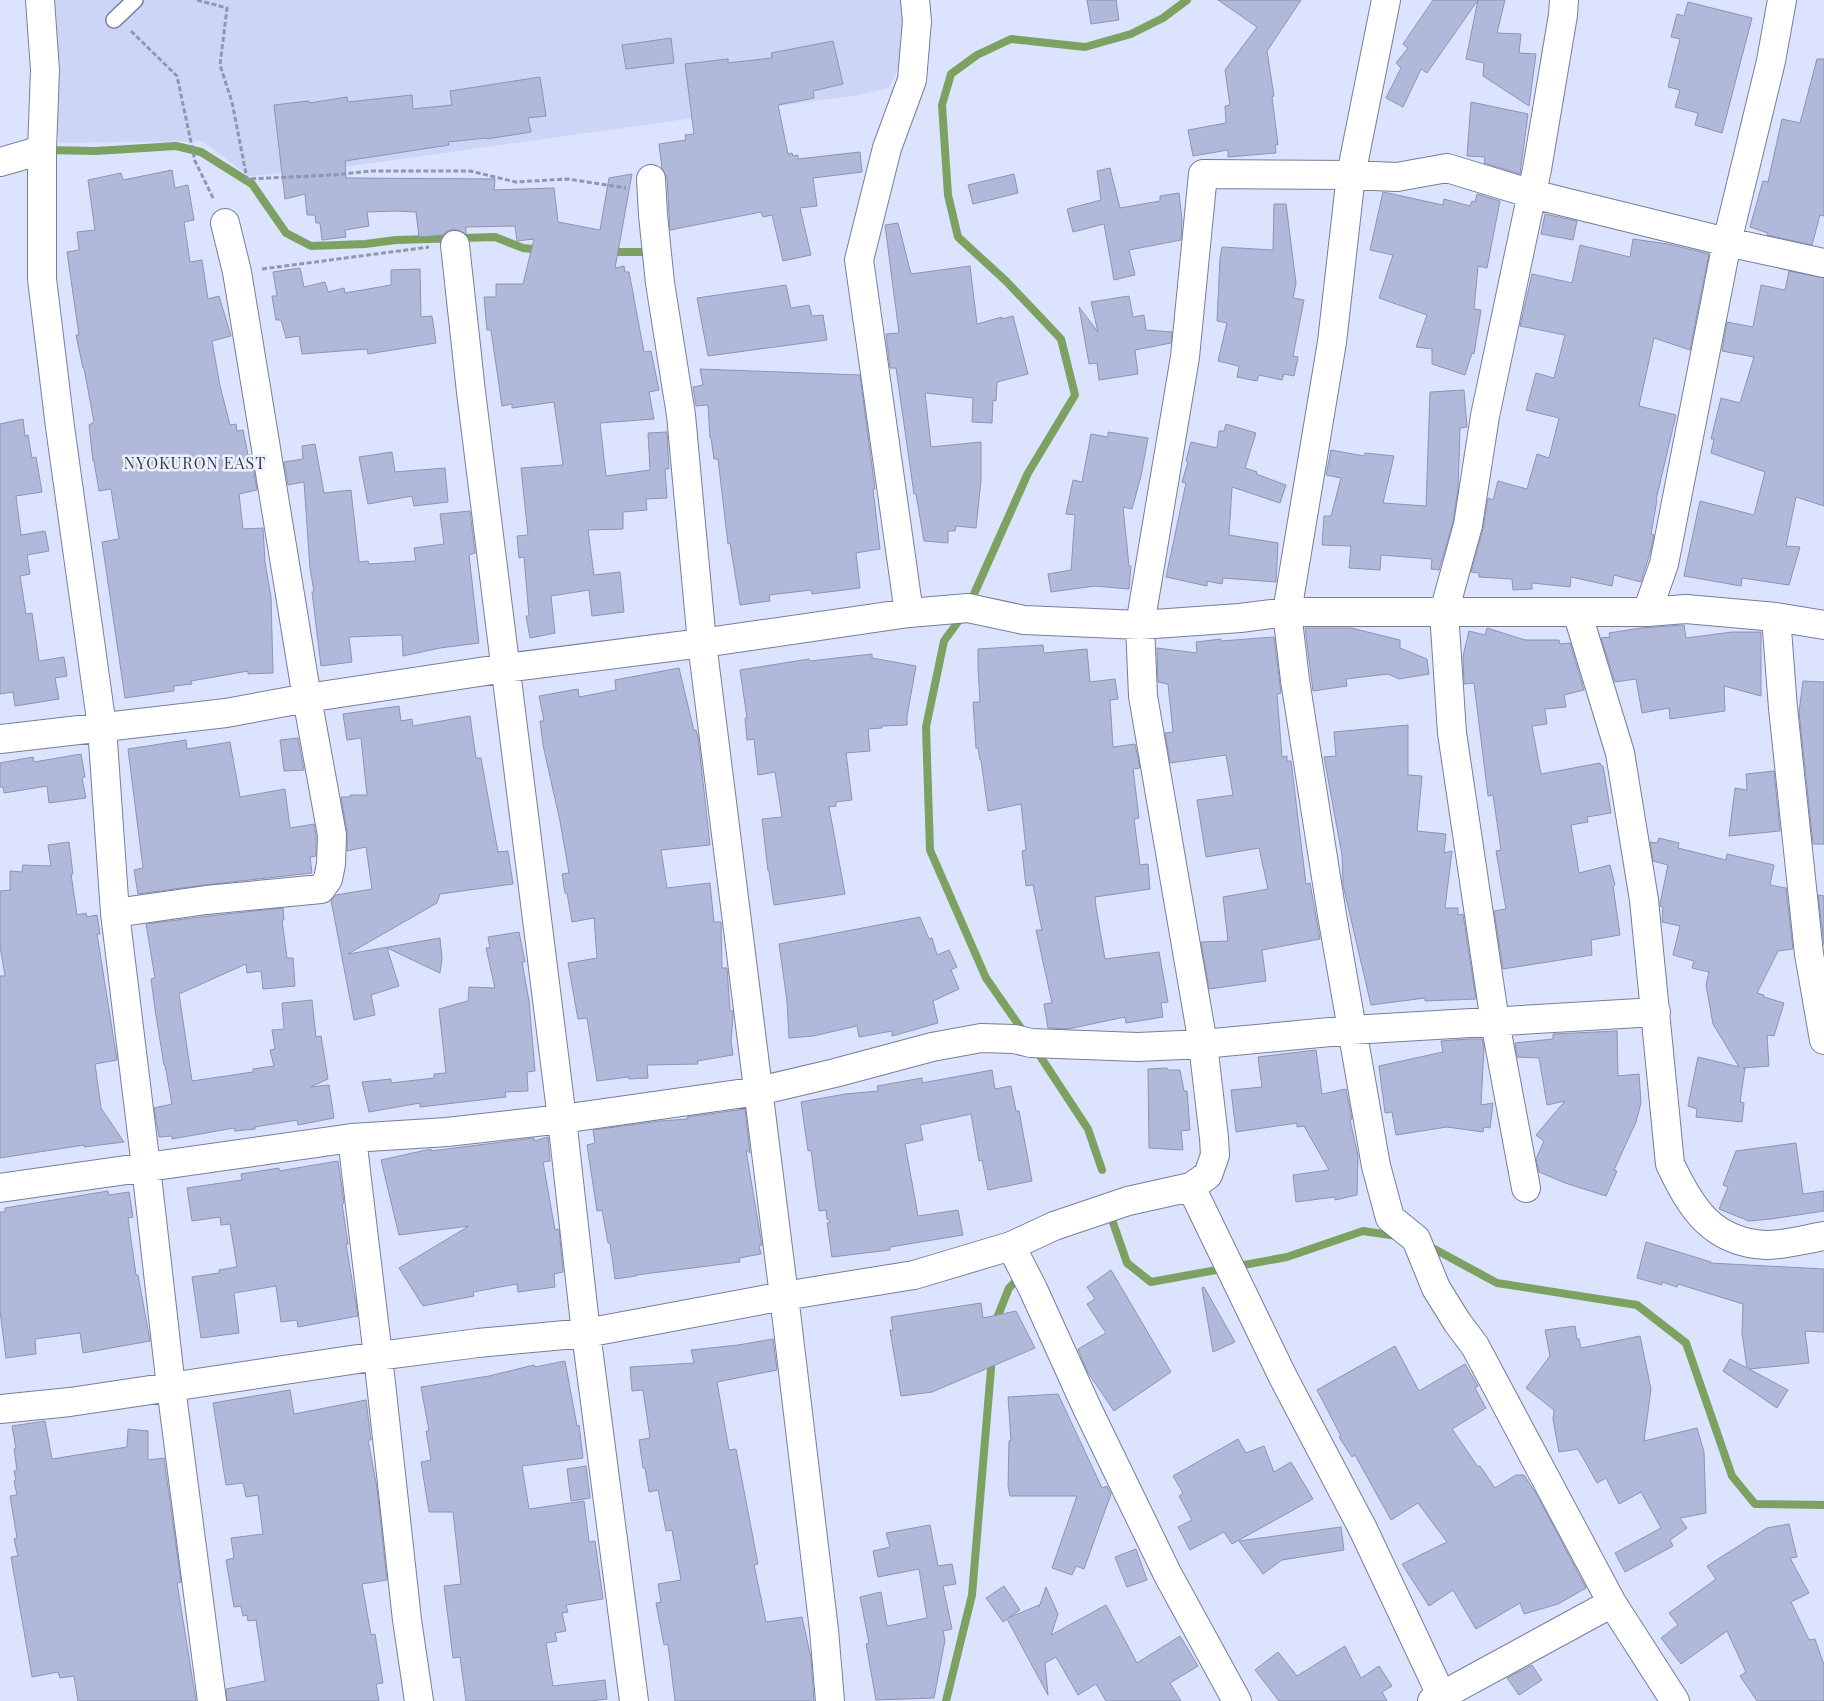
<svg xmlns="http://www.w3.org/2000/svg" width="1824" height="1701" font-family="'Playfair Display',serif">
  <style>
    .built { fill: #ccd5f5 }
    .lines { fill: none; stroke-linecap: round; stroke-linejoin: round }
    .stream { stroke: #7da160; stroke-width: 8 }
    .building { fill: #b1b9da; stroke: #8c94b3 }
    .service-casing { stroke: #777e9d; stroke-width: 18 }
    .minor-casing { stroke: #777e9d; stroke-width: 30 }
    .path { stroke: #9196ac; stroke-width: 3; stroke-dasharray: 5 2.5; stroke-linecap: butt }
    .service { stroke: #fff; stroke-width: 15 }
    .minor { stroke: #fff; stroke-width: 28 }
    .labels { text-anchor: middle; stroke-width: 5; stroke-linejoin: round; paint-order: stroke }
    .neighbourhood-label { font-size: 16px; letter-spacing: 1px; fill: #343a55; stroke: #edf1ff }
  </style>
  <rect width="100%" height="100%" fill="#dce3ff"/>
  <path class="built" d="M46 0H904L905 10 902 60 889 88 858 95 329 169 249 176 202 141 59 143Z"/>
  <g class="lines">
    <path class="stream" d="M46 150 96 151 176 146 201 152 252 184 286 233 311 246 365 244 396 240 495 237 523 248 541 250
      M608 252H651
      M970 603 1028 473 1075 395 1061 339 1006 281 958 237 948 195 942 105 951 74 977 55 1011 39 1085 47 1131 34 1163 18 1187 0
      M963 615 944 641 926 727 930 850 986 978 1025 1034
      M1036 1050 1088 1129 1102 1170
      M1109 1211 1127 1263 1151 1282 1287 1257 1363 1231 1397 1236
      M1427 1245 1497 1283 1637 1305 1686 1343 1732 1476 1755 1504 1824 1505
      M995 1323 1009 1288 1020 1277
      M946 1701 972 1595 992 1357"/>
  </g>
  <path class="building" d="M1087 0H1116L1119 20 1091 24Z
    M1218 0H1301L1267 51 1274 96 1272 97 1278 145H1275L1276 153 1228 157V150L1193 156 1188 130 1226 123 1225 106 1230 105 1225 70 1257 27Z
    M1433 0H1478L1427 73 1421 69 1403 107 1386 98 1401 68 1396 63 1408 48 1403 44Z
    M1478 0H1505L1497 33 1521 34 1519 53 1536 54 1529 106 1483 76 1484 63 1466 59Z
    M1688 2 1752 18 1722 133 1695 125 1698 113 1675 107 1680 90 1668 87 1680 39 1671 37 1677 14 1684 16Z
    M671 38 674 63 626 69 622 45Z
    M833 41 843 84 813 91 814 98 778 105 788 154 792 153 793 156 798 155V159L860 152 862 172 813 178 817 206 800 208 811 255 783 261 772 215 763 217 761 212 670 230 667 178 662 169 659 144 686 140 685 135 694 134 685 64 728 59V63L772 58 771 53Z
    M1817 59H1824V216L1820 215 1812 245 1767 235 1768 233 1750 227 1763 181 1768 182 1782 119 1800 123Z
    M540 77 546 116 528 118 531 132 487 139 486 138 448 142 449 145 345 161 346 178 495 179 494 190 554 188 558 222 600 230 609 178 632 174 615 268 624 266 625 272H629L644 352 651 351 659 390 649 392 654 419 600 423 606 476 650 470 648 433 667 432 669 469H665L667 498 646 499 647 510 623 512V529L588 530 594 575 620 572 624 612 592 616 589 590 551 596 555 633 530 638 526 616H529L524 557 519 558 517 536 528 535 521 468 563 465 554 402 512 408V404L502 406 491 330H487L484 297H496V284H523L534 239 517 241 515 226 466 227V234L454 229 446 232 443 235 419 237 416 212 395 211 367 212 369 226 345 230 346 237 322 240 320 223H316L315 215H307L305 194 285 199 274 105 309 101 310 103 347 97 348 102 412 95 413 109 452 105 450 91Z
    M1471 102 1528 114 1520 174 1484 163 1485 157 1467 156Z
    M1110 168 1120 208 1160 201V196L1179 193 1182 220 1181 240 1129 250 1135 275 1114 280 1104 224 1073 232 1067 209 1101 200 1097 171Z
    M172 170 175 188 188 185 194 220 184 222 190 262 202 260 208 299 219 296 231 336 212 341 220 386 230 425 236 424 237 431 243 430 248 455H251L257 490 239 494 243 529 263 528 265 562 271 597 273 673 248 674V671L191 681 192 684 174 686V691L125 698 102 542 119 539 111 489 99 491 94 461H93L89 425 94 422 84 368H83L76 335H79L67 252 79 250 77 232 95 230 88 180 121 173 123 180Z
    M1014 174 1018 193 973 204 968 185Z
    M1383 192 1443 205 1444 199 1470 206 1472 201 1475 202 1477 194 1500 201 1487 268 1478 266 1474 309 1481 310 1474 354 1472 353 1465 375 1432 364V349L1416 347 1427 315 1379 298 1393 255 1370 250Z
    M1274 204H1286L1296 283 1293 298 1304 300 1293 356 1298 357 1294 376 1284 374 1282 380 1259 375 1257 381 1237 377 1239 366 1218 361 1227 323 1217 321 1220 258 1222 247 1273 250Z
    M1545 214 1577 221 1573 240 1541 234Z
    M898 223 911 274 970 266 977 324 1002 317V319L1013 316 1028 374 997 382 996 401 993 400 992 423 972 422 973 398 925 393 931 447 981 442V480L976 528 956 526 955 531H948V543L924 541 916 494H914L896 368H890L886 334 899 333 885 225Z
    M1633 239 1668 244 1709 254 1690 350 1654 338 1639 406 1676 415 1656 500H1657L1651 534 1654 535 1650 553 1641 582 1614 575 1612 586 1571 577 1570 587 1532 583V589L1513 590 1512 579 1479 577V573L1471 572 1483 529 1488 498 1493 500 1498 481 1527 489 1537 454 1549 458 1559 418 1526 410 1536 373 1554 378 1565 335 1520 326 1532 274 1572 283 1580 245 1630 257Z
    M300 268 304 287 325 282 328 292 344 288 345 293 391 285V270L420 269 421 317 432 316 436 343 368 354 367 349 302 354 299 336 286 338 281 320H276L272 296H277L273 272Z
    M1789 271 1824 278V506L1796 497 1786 546 1800 547 1789 585 1742 578 1741 586 1684 576 1700 501 1754 515 1765 472 1711 453 1714 439H1711L1721 398 1740 403 1754 357 1722 351 1727 322 1753 327 1761 285 1785 290Z
    M786 285 791 308 809 305 812 316 823 315 827 340 708 356 697 298Z
    M1129 296 1133 317 1144 315 1146 330 1172 332 1171 343 1135 350 1138 374 1099 380 1097 363 1089 364 1079 307 1098 332 1091 302Z
    M700 369 860 375 875 489H873L880 549 856 553 860 588 812 594 811 590 769 595 770 601 740 605 730 543 728 544 718 459H714L711 438H710L708 405 696 406 693 387 703 385Z
    M1464 390 1467 427 1460 428 1458 489 1453 522 1439 570 1431 569 1432 559 1381 555 1380 570 1349 568 1351 546 1322 545 1324 516H1331L1341 478 1326 475 1331 450 1364 456 1365 453 1394 456 1383 503 1426 506 1430 392Z
    M23 419 25 436 28 435 32 458 36 457 42 492 16 496 21 535 45 531 49 551 27 555 30 574 20 576 26 614 32 613 39 661 64 657 67 676 55 678 59 699 15 706 13 692 0 694V424Z
    M1226 424 1256 433 1245 468 1257 472 1256 474 1286 485 1280 503 1232 487 1229 535 1278 543 1276 582 1223 578 1222 584 1207 581V586L1166 577 1186 483 1182 482 1188 462 1186 461 1191 442 1217 448 1219 431H1224Z
    M1108 432 1148 438 1141 476 1132 509 1123 507 1129 566H1131L1129 589 1095 586 1051 592 1048 574 1071 570 1075 515 1066 514 1073 480 1082 482 1091 434 1108 437Z
    M315 444 324 493 351 490 359 562 368 561 369 564 416 561 414 548 444 544 440 514 470 511 475 553 469 555 479 643 440 648 403 656 402 635 349 637 352 662 321 666 312 592H314L310 568 304 482 288 485 284 462 303 459 302 446Z
    M392 452 395 472 445 468 448 502 414 506 412 496 368 504 359 457Z
    M1684 625 1686 638 1732 632H1761V696L1724 686 1725 711 1670 719 1669 708 1642 713 1636 679 1615 682 1601 638 1610 637 1609 633 1641 628Z
    M1305 628H1351L1400 640V648L1427 659 1429 674 1399 679 1388 674 1346 679 1347 686 1313 691Z
    M1487 628 1525 640H1559L1560 644 1570 643 1584 690 1564 695 1566 707 1545 709 1547 724 1532 726 1541 774 1600 763 1601 766H1603L1611 813 1587 817 1588 822 1571 825 1579 873 1610 865 1615 885 1613 886 1620 935 1591 940 1592 955 1503 969 1494 911 1506 909 1496 851 1501 850 1493 795 1488 796 1474 683 1464 684 1463 656 1469 631 1485 635Z
    M1274 637 1281 693 1277 694 1282 757 1287 756V761H1291L1306 884 1310 883 1320 939 1262 950 1266 981 1209 989 1201 942 1228 941 1223 897 1268 889 1259 848 1206 857 1197 800 1233 795 1226 755 1170 763 1165 733 1173 732 1168 684 1158 682 1157 648 1197 653 1196 642 1221 639V641Z
    M1043 645 1044 653 1087 649 1090 682 1115 679 1118 699 1110 700 1113 747 1135 744 1140 768 1133 769 1139 818 1134 819 1140 865 1148 864 1150 889 1095 897 1096 907 1105 959 1159 952 1168 1002 1161 1003 1163 1017 1126 1023 1125 1017 1068 1029 1048 1028 1044 1004 1052 1003 1036 930H1042L1033 885 1026 886 1022 851 1026 850 1021 804 988 811 981 760H980L978 748H976L973 702H980L978 668V649Z
    M872 654V658L916 666 907 716V725L882 726V728L868 729 870 751 846 753 852 800 836 802V806L829 807 845 894 774 905 769 871H768L762 819 782 817 775 772 758 775 754 739 747 740 745 718H747L740 670 809 659 810 661Z
    M679 668 694 731 696 730 698 737 710 845 661 850 667 888 710 883 714 922H721L722 968H727L730 1011H733V1015L731 1041 733 1055 697 1061 698 1064 647 1065 648 1078 629 1079V1077L597 1081 587 1018 578 1019 568 963 597 958 594 918 572 922 567 893H565L562 874 569 873 560 821 543 745 540 721H544L539 696 578 689 579 697 616 690 615 680Z
    M1803 681 1824 682V844H1813L1799 712Z
    M399 706 401 721 412 719 413 726 470 716 476 758H481L498 852 508 851 513 884 440 894 437 903 348 954 440 938 442 958 440 973 387 948 399 986 371 995 375 1015 354 1020 331 900 336 895 372 889 366 847 347 851V832L341 797H350V795H367L361 738 347 740 343 714Z
    M1408 725V775L1422 776 1417 831 1446 834 1444 853 1452 851 1445 908H1458V915L1463 914 1476 999 1425 1001V998L1371 1005 1343 885 1342 855 1324 757 1336 756 1334 732Z
    M298 738 304 770 284 771 280 740Z
    M186 740 187 749 230 742 240 797 285 789 290 828 314 824 316 836V856L310 857 312 873 204 885 138 894 134 870 143 868 128 749Z
    M81 754 85 777 82 778 86 798 49 803 47 786 4 793 3 787H0V763L33 757 34 762Z
    M1774 771 1780 831 1729 836 1735 788 1747 790 1746 774Z
    M1659 838 1679 843 1678 848 1726 860 1727 854 1774 865 1770 885 1786 888 1793 949 1778 951 1757 993 1764 995V997L1784 1003 1774 1036 1767 1035 1769 1066 1743 1068H1745L1740 1102 1744 1103 1742 1122 1696 1117 1697 1109 1688 1106 1698 1057 1739 1067 1713 1024 1706 985 1709 972 1692 968 1694 961 1673 955 1680 926 1662 922 1663 907 1660 906V904L1668 865 1653 861 1650 842 1657 843Z
    M69 842 73 874H71L77 915 86 913 87 917 97 915 100 934H97L117 1060 95 1064 101 1108 124 1142 84 1147V1145L0 1158V976H5L0 946V891L10 890V871L22 872 23 865 51 866 48 845Z
    M1818 895 1824 896V945Z
    M283 908 284 920H282L287 958H293L295 986 263 989 261 971 247 973 246 964 179 994 192 1081 253 1072V1069L274 1066 270 1050 275 1049 272 1030 284 1029 282 1003 312 1000 316 1037 321 1036 328 1079 310 1087 329 1085 334 1118 298 1125 297 1120 255 1127V1129L235 1131 234 1128 172 1139V1136L159 1137 154 1108 172 1104 165 1065H164L155 1009 151 979 155 978 146 924 208 916Z
    M920 917 929 939 932 938 937 955 949 950 957 967 951 970 959 989 933 1001 938 1023 892 1036V1031L859 1037 857 1026 813 1036 789 1038 787 1001 779 944Z
    M519 932 525 962H522L529 1001 535 1071 527 1072 528 1091 505 1092 506 1097 420 1107V1103L369 1112 362 1082 391 1079V1083L434 1078V1074L446 1073 439 1009 468 1001 469 987 495 988 486 948H490L488 937Z
    M1617 1031 1618 1076 1639 1074 1641 1103 1636 1122 1614 1170 1617 1171 1606 1196 1565 1183 1539 1172 1536 1159 1544 1141 1536 1135 1565 1101 1547 1105 1539 1058 1517 1057 1515 1043 1553 1039V1034Z
    M1468 1039H1482L1484 1047 1481 1105 1493 1103 1490 1128 1484 1127 1483 1132 1447 1127 1396 1135 1392 1112 1385 1113 1379 1066 1443 1052 1441 1041Z
    M1316 1050 1322 1094 1346 1089 1352 1119 1350 1120 1358 1156 1357 1195 1335 1200V1197L1296 1202 1293 1175 1329 1170 1304 1126 1297 1127V1123L1236 1132 1231 1090 1262 1087 1258 1057Z
    M1167 1068 1168 1070H1180L1184 1091H1187L1190 1130 1181 1131 1183 1150 1149 1148 1148 1069Z
    M992 1070 995 1089 1011 1086 1016 1111H1019L1032 1181 988 1190 982 1160 979 1161 971 1114 920 1125 923 1140 905 1144 918 1216 958 1210 963 1235 890 1247V1250L832 1257 827 1223 831 1222 827 1219 826 1210 819 1211 811 1150 808 1151 801 1102 845 1094 878 1091 877 1086 922 1078V1083Z
    M745 1109 750 1153 746 1150 761 1240 762 1245 759 1246 761 1254 739 1258 740 1262 636 1275V1276L615 1279 610 1243H608L602 1210 597 1211 587 1145 595 1143 593 1130 660 1121 688 1119 687 1117Z
    M548 1137 550 1161 543 1162 555 1230 559 1229 563 1272 554 1274 555 1287 518 1292 517 1284 473 1292 474 1296 423 1306 399 1268 469 1226 399 1235 381 1160 431 1149V1151L534 1138V1141Z
    M1796 1143 1803 1194 1824 1191V1211L1771 1219 1749 1221 1719 1209 1728 1187 1723 1185 1736 1151Z
    M338 1161 344 1203 342 1204 348 1244H346L358 1316 298 1327 297 1320 281 1322 276 1286 234 1293 239 1333 201 1338 192 1277 219 1273V1270L237 1267 230 1224 221 1225 220 1217 192 1221 187 1188 242 1180 241 1174 279 1168V1171Z
    M108 1191 109 1195 129 1192 133 1217 128 1218 136 1275H138L150 1341 83 1353 80 1333 35 1339 36 1354 6 1358 0 1311V1212H5V1208Z
    M1646 1242 1711 1262 1710 1263 1824 1269V1332L1805 1331 1809 1363 1749 1369 1788 1390 1777 1408 1723 1371 1730 1359 1747 1368 1742 1333 1743 1304 1678 1284 1677 1287 1662 1282V1285L1637 1278Z
    M1111 1270 1171 1372 1114 1411 1087 1371 1078 1349 1106 1333 1087 1304 1095 1299 1087 1287Z
    M1204 1287 1235 1342 1213 1352 1202 1288Z
    M981 1303 983 1318 1016 1311 1035 1348 932 1392 901 1396 890 1330H893L891 1317Z
    M1575 1326 1577 1339H1579L1581 1348 1640 1336 1651 1389 1644 1441 1697 1428 1704 1452 1706 1513 1680 1518 1687 1528 1670 1540 1673 1546 1625 1572 1615 1553 1661 1528 1641 1492 1619 1504 1606 1478 1597 1483 1578 1449 1559 1452 1553 1419 1554 1410 1526 1388 1550 1356 1545 1330Z
    M773 1339 777 1370 717 1382 729 1450 736 1449 758 1564 754 1565 766 1622 802 1617 811 1658 814 1701H675L668 1644 664 1645 656 1603 661 1602 658 1584 681 1580 672 1530 666 1531 658 1490 649 1492 645 1468H643L639 1440 650 1438 643 1390 632 1391 630 1367 694 1363 691 1350 738 1345Z
    M1395 1346 1419 1391 1465 1364 1478 1386 1475 1388 1486 1408 1452 1429 1478 1467 1480 1466 1495 1488 1516 1475H1524L1537 1495 1586 1588 1558 1604 1524 1614 1520 1603 1476 1629 1453 1590 1429 1606 1402 1564 1447 1542 1418 1503 1391 1520 1355 1455 1352 1457 1339 1437 1341 1436 1317 1390Z
    M565 1361 577 1426 579 1425 583 1458 522 1466 529 1509 584 1501 589 1542 595 1541 603 1599 566 1605 568 1612 562 1613 566 1631 555 1633 557 1641 546 1643 553 1686 605 1680 607 1699 591 1701H466L460 1657 453 1658 444 1586 461 1584 453 1512H429L421 1462 431 1460 426 1431H429L421 1387 489 1376 534 1365 535 1367Z
    M290 1390 294 1414 366 1400 371 1440H368L377 1488 387 1580 362 1584 371 1635 375 1634 383 1683 376 1684 379 1701H227L226 1689 265 1681 256 1620 248 1621 247 1615 243 1616 241 1606 234 1607 226 1560 234 1558 231 1538 263 1534 258 1495 246 1497 243 1483 226 1485 213 1403Z
    M1058 1394 1102 1488 1107 1486 1111 1494 1084 1569 1076 1566 1072 1575 1052 1568 1077 1496H1010L1008 1486 1009 1441 1011 1440 1008 1397Z
    M45 1421 52 1459 127 1447 128 1429 148 1431V1460L164 1458 181 1582 177 1583 196 1701H78L74 1676 60 1678 58 1672 32 1677 11 1557 18 1556 14 1539 17 1538 10 1496 17 1495 14 1481 16 1480 14 1471 17 1470 14 1449 16 1448 12 1426Z
    M1238 1439 1246 1453 1264 1446 1274 1472 1291 1462 1313 1499 1232 1544 1224 1532 1190 1550 1178 1527 1192 1520 1179 1496 1183 1493 1173 1476Z
    M586 1466 590 1498 571 1501 567 1469Z
    M1789 1524 1797 1557 1790 1558 1809 1593 1791 1602 1809 1640 1815 1639 1824 1665V1701H1757L1740 1676 1746 1672 1727 1631 1681 1664 1661 1638 1678 1625 1669 1613 1716 1579 1707 1566 1767 1528Z
    M930 1525 938 1566 952 1564 956 1584 943 1586 952 1629 943 1631 945 1640 934 1698 876 1700 866 1644 869 1643 860 1597 881 1592 887 1626 927 1618 919 1569 878 1577 873 1551 890 1547 886 1533Z
    M1341 1527 1344 1550 1282 1560 1263 1574 1239 1541Z
    M1136 1549 1147 1580 1127 1587 1115 1557Z
    M1004 1586 1020 1610 1008 1618 1039 1605V1607L1046 1587 1058 1614 1051 1635 1106 1605 1137 1663 1180 1636 1198 1666 1170 1683 1181 1701H1106L1096 1684 1078 1695 1056 1657 1045 1663 1048 1695 1007 1619 1003 1622 986 1598Z
    M1345 1646 1361 1678 1379 1666 1392 1686 1382 1692 1387 1701H1279L1255 1670 1278 1652 1297 1676Z
    M1532 1665 1542 1680 1519 1695 1507 1678Z"/>
  <g class="lines">
    <g class="service-casing">
      <path id="service" d="M114 20 135 0"/>
    </g>
    <g class="minor-casing">
      <path id="minor" d="M40 0 45 70 42 150V279L60 427 102 727 115 913 146 1167 171 1387 212 1701
        M1386 0 1351 175 1332 342 1287 612 1295 680 1332 915 1376 1166 1390 1218 1416 1239 1436 1288 1457 1322 1475 1346 1612 1603 1675 1701
        M0 162 42 150
        M651 179 653 215 660 283 681 415 702 643 784 1296 824 1630 830 1701
        M455 245 471 392 562 1119 586 1333 634 1701
        M1577 612 1620 753 1644 900 1670 1164C1691 1208 1712 1243 1767 1245 1785 1245 1806 1239 1824 1236
        M1647 612 1664 564 1727 242 1771 61 1782 0
        M909 613 859 260 887 148 912 80 917 21 915 0
        M1776 617 1783 708 1809 954 1824 1040
        M0 739 226 713 307 698 506 668 702 643 909 613 968 608 1024 620 1140 625 1240 618 1287 612H1647L1686 609 1776 617 1824 625
        M115 913 206 900 321 889 328 879 331 864 332 835 307 698 237 272 225 223
        M352 1138 378 1356 407 1620 419 1701
        M1191 1187 1283 1377 1363 1529 1444 1701
        M0 1188 352 1138 447 1132 562 1119 759 1091 835 1073 932 1047 981 1038 1014 1039 1031 1043 1138 1047 1203 1044 1351 1030 1656 1012
        M1526 1188 1495 1022 1452 733 1444 612 1468 525 1485 416 1537 169 1563 15 1564 0
        M1011 1246 1033 1289 1087 1408 1168 1575 1237 1701
        M0 1409 70 1402 378 1356 478 1343 586 1333 784 1296 914 1275 1011 1246 1054 1226 1128 1201 1191 1187 1208 1175 1215 1155 1214 1138 1203 1044 1143 696 1140 625 1185 357 1203 174 1351 175 1397 177 1447 168 1532 194 1727 242 1824 263
        M1432 1701 1612 1603"/>
    </g>
    <path class="path" d="M197 0 227 8 220 65 232 102 247 179 333 175 371 171H470L516 182 568 179 626 188
      M131 31 177 76 195 161 214 200
      M262 269 429 247"/>
    <use href="#service" class="service"/>
    <use href="#minor" class="minor"/>
  </g>
  <g class="labels">
    <g class="neighbourhood-label">
      <text x="195" y="469">NYOKURON EAST</text>
    </g>
  </g>
</svg>
